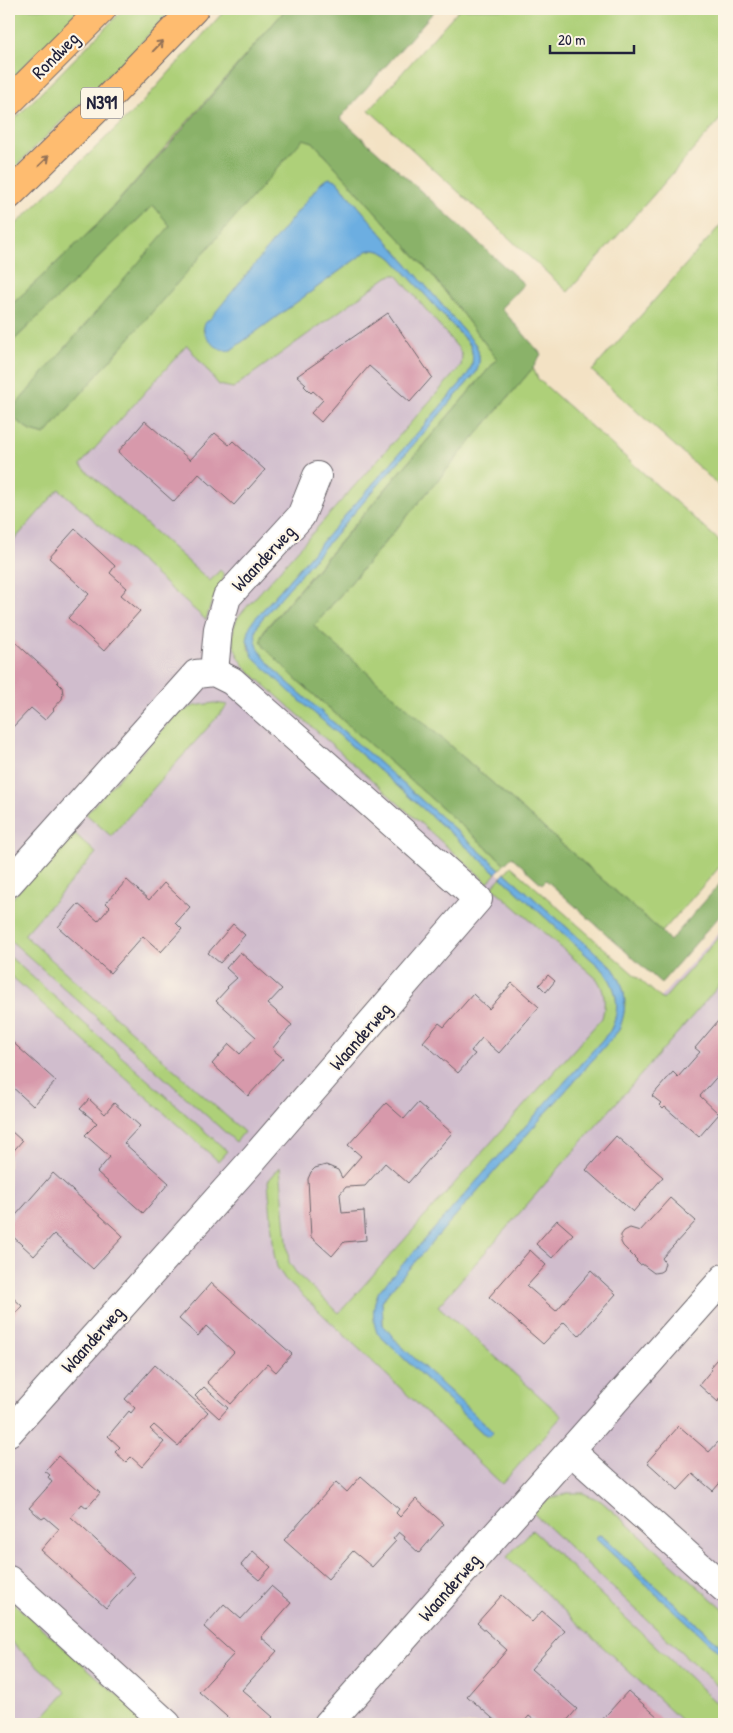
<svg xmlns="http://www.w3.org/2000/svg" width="733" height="1733" font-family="'Patrick Hand',sans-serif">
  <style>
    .industrial { fill: #d0bdcd }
    .green { fill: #aed079; stroke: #68795a }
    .forest { fill: #8ab269; stroke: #566a52 }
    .water { fill: #6caee1; stroke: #47688e }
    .building { fill: #d799ab }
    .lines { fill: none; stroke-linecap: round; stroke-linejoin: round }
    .minor-casing { stroke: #6b656b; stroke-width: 30 }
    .major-casing { stroke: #6b656b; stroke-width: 30 }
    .minor { stroke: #fff; stroke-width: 28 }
    .major { stroke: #febc70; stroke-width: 28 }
    .oneway { stroke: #906f56 }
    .labels { text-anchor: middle; stroke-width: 4.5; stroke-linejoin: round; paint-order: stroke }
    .shield { fill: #fcf5e5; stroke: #63616e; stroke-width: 1 }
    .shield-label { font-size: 18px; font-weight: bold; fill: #22223b }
    .street-label { font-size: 19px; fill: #22223b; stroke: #fcf5e5 }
  </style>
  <rect width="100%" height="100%" fill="#fcf5e5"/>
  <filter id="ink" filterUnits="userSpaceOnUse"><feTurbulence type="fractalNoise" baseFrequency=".02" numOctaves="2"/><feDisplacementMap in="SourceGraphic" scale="10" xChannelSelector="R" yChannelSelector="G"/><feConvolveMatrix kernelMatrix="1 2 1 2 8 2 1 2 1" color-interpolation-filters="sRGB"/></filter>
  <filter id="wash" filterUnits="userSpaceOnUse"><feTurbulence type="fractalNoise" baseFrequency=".0096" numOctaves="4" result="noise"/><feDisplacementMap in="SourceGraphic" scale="20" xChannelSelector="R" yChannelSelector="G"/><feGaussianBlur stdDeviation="1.12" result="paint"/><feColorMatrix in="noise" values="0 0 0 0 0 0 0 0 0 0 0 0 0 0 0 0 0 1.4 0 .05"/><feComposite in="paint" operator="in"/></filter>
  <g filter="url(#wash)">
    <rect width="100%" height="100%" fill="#f3e2c4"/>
    <path class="industrial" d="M298 127 499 339 229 635 650 1009 724 927V1724H9V474Z"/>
    <path class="green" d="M9 9H80L9 81Z
      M124 9H172L140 44 9 173V125Z
      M226 9H286L97 225 9 307V231L141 104Z
      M459 9H724V115L568 292 369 110Z
      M303 138 313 142 433 276 497 359 264 630V647L295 678 505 864 500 869 283 678C268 662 244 643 261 620L475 374C481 364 480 355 476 345L336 180C330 177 326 179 321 183L210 320 205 324 203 331 231 350 367 251C376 248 385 252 393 259L470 345C476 363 472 371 460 384L253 621C249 632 246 639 249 650L289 691 496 873 488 883 250 672C235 656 227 638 238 617L461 366 462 356 459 349 397 275H392L387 277 233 388 219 385 187 345 80 465 210 581 220 570 223 573V582L211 604 206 620 59 489 9 546V415L31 431 45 435Z
      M153 205 171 226 9 413V345Z
      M724 221V490L592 371Z
      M533 368 538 379 724 545V862L662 932 314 626Z
      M214 703 228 705 111 836 86 814 176 715 194 706Z
      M72 831 96 853 24 935 244 1132 236 1142 9 939V902Z
      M511 866 663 1000 724 931V980L438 1306 562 1416 502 1484 285 1279 277 1267 274 1254 268 1181 280 1167 289 1262 297 1274 339 1313 602 1018C606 1003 605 991 597 979L492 887 501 877 604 971C618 990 621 1010 610 1031L379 1291C372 1306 374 1318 377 1333L486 1436 492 1431 396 1341 385 1327 383 1325 382 1301 391 1289 619 1030C628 1005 627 989 612 967L505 873Z
      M9 956 227 1151 218 1161 9 974Z
      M567 1493H583L601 1501 724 1610V1649L602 1536 600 1535 596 1538 724 1657V1692L532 1512 547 1500Z
      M532 1530 724 1710V1724H685L507 1557Z
      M9 1599 140 1715 149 1724H37L66 1692 9 1640Z"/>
    <path class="forest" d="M286 9H436L340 118 524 284 501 308 541 354 533 368 314 626 662 932 670 941 724 879V911L661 983 546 880 542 884 512 857 505 864 295 678 264 647 261 640 264 631 497 359 433 276 313 142 303 139 45 435 31 431 9 415V413L170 226 153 205 9 345V307L97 225 175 138Z"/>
    <path class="water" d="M330 178 336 180 476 345C480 355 481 364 475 374L261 620C245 643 268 662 283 678L500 869 496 873 289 691 253 657 247 640 250 626 253 621 460 384C471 371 476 362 470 345L393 259C385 252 376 248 367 251L231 350C217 354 192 329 210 319L321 183 325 180Z
      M505 873 612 967C627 987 628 1007 619 1030L391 1289 382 1301 383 1325 385 1327 396 1341 492 1431 493 1434 489 1437 486 1436 377 1333C372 1319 372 1305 379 1291L610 1031C621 1010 618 990 604 971L501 877Z
      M598 1535 602 1536 724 1649V1657L597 1540 596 1538Z"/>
    <g id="blocks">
      <path class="building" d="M388 313 432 377 410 402 369 366 321 422 311 413 323 400 313 391 311 393 304 386 306 384 297 376Z
        M145 421 190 460 215 433 229 445 233 441 265 470 234 505 199 474 174 502 118 452Z
        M75 529 115 566 110 573 127 588 121 595 140 611 104 651 68 618 89 594 49 558Z
        M14 641 58 681 57 682 62 687 63 694 62 699 53 709 54 710 45 720 31 708 9 731V647Z
        M127 880 149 900 164 883 190 907 176 923 182 929 161 952 143 936 110 973 58 927 78 904 98 921 110 907 106 903Z
        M233 924 245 935 220 963 208 953Z
        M240 952 282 989 268 1004 292 1025 272 1049 283 1058 248 1096 212 1064 229 1044 240 1054 256 1037 216 1001 228 988 227 987 237 978 226 968Z
        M548 975 555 981 546 992 539 985Z
        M512 983 539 1007 499 1053 482 1038 471 1051 475 1054 458 1073 423 1042 439 1023 444 1027 473 994 489 1009Z
        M724 1014V1073L722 1071 700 1096 719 1114 699 1137 665 1107 663 1109 659 1105 661 1103 652 1096 673 1072 678 1077 700 1052 695 1048Z
        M9 1039 56 1081 33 1106 9 1084Z
        M89 1099 105 1114 114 1103 140 1126 124 1143 169 1183 143 1213 97 1172 110 1157 85 1135 97 1123 80 1109Z
        M386 1103 404 1119 418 1103 452 1133 408 1183 385 1163 365 1186 346 1187 340 1194 342 1213 364 1211 366 1240 344 1242 332 1256 311 1237 308 1179 311 1172 315 1168 326 1165 338 1170 342 1178 361 1156 348 1145Z
        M11 1131 22 1141 9 1156V1133Z
        M616 1136 663 1177 633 1212 586 1170Z
        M53 1173 122 1235 123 1237 93 1269 54 1234 34 1256 9 1233V1223Z
        M670 1198 696 1221 662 1258 665 1263 663 1270 660 1272 654 1273 642 1264 640 1265 636 1261 637 1260 623 1246 621 1242V1235L624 1231 630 1228 640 1231Z
        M557 1220 573 1234 552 1258 536 1244Z
        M530 1250 546 1265 527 1286 556 1311 591 1271 616 1294 579 1336 564 1322 543 1344 489 1297Z
        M211 1283 292 1354 276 1372 267 1364 231 1404 207 1382 234 1352 206 1326 198 1336 179 1319Z
        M9 1294 22 1306 9 1320Z
        M724 1351V1404L719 1399 718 1402 699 1385 712 1369 710 1367Z
        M155 1365 208 1412 178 1446 154 1425 150 1429 164 1442 142 1467 131 1457 126 1462 115 1452 120 1447 108 1436 129 1411 131 1413 135 1408 125 1399Z
        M204 1387 228 1408 219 1418 195 1396Z
        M679 1426 709 1452 719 1441 724 1446V1478L713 1491 693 1474 678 1490 647 1462Z
        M58 1456 100 1493 87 1508 82 1504 71 1517 135 1576 106 1608 41 1550 59 1529 45 1517 42 1519 29 1508 52 1482 48 1477 50 1475 45 1471Z
        M361 1476 399 1509 396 1513 400 1517 416 1499 444 1524 419 1553 404 1539 405 1537 399 1532 393 1539 396 1541 372 1567 353 1551 328 1579 284 1540 336 1482 347 1492Z
        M253 1551 271 1567 259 1580 241 1565Z
        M271 1586 291 1603 261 1637 277 1651 242 1690 273 1717 266 1724H235L199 1692 234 1654 204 1627 224 1604 241 1619Z
        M502 1595 532 1622 542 1611 565 1631 531 1669 577 1709 564 1724H539L529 1716 522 1724H499L467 1696 507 1650 477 1623Z
        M628 1691 666 1724H603L600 1722Z"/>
    </g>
  </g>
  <g filter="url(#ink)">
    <use href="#blocks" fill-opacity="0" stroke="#6b656b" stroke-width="1"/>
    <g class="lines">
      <g class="minor-casing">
        <path id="minor" d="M214 672 218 629 227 597 301 516 317 476
          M9 883 196 674 214 672 232 681 478 899 249 1164 9 1432
          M571 1451 724 1588
          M9 1580 167 1724
          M328 1724 724 1278"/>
      </g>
      <g class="major-casing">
        <path id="major" d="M9 102 102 9
          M9 195 110 96 194 9"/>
      </g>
      <use href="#minor" class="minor"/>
      <use href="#major" class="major"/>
    </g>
    <defs><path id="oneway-shaft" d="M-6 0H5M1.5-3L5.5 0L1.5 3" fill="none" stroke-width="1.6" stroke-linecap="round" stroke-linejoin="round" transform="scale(1.25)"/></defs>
    <g class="oneway">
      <use href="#oneway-shaft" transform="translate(158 46) rotate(-46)"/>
      <use href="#oneway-shaft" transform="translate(44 161) rotate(-44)"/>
    </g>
  </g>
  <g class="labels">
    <rect class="shield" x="81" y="87.5" width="42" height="31" rx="4"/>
    <g class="shield-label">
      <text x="102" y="109">N391</text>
    </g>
    <g class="street-label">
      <text transform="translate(55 55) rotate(-45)" y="7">Rondweg</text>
      <text transform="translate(263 558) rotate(-47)" y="7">Waanderweg</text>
      <text transform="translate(360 1036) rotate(-49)" y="7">Waanderweg</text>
      <text transform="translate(92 1339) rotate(-48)" y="7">Waanderweg</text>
      <text transform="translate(449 1587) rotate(-49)" y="7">Waanderweg</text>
    </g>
  </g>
  <rect width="733" height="1733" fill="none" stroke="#fcf5e5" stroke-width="30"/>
  <path d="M550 45v8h84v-8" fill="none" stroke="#22223b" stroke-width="2.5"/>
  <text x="558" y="45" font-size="15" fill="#22223b" stroke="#fcf5e5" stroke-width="4" paint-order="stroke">20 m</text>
</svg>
